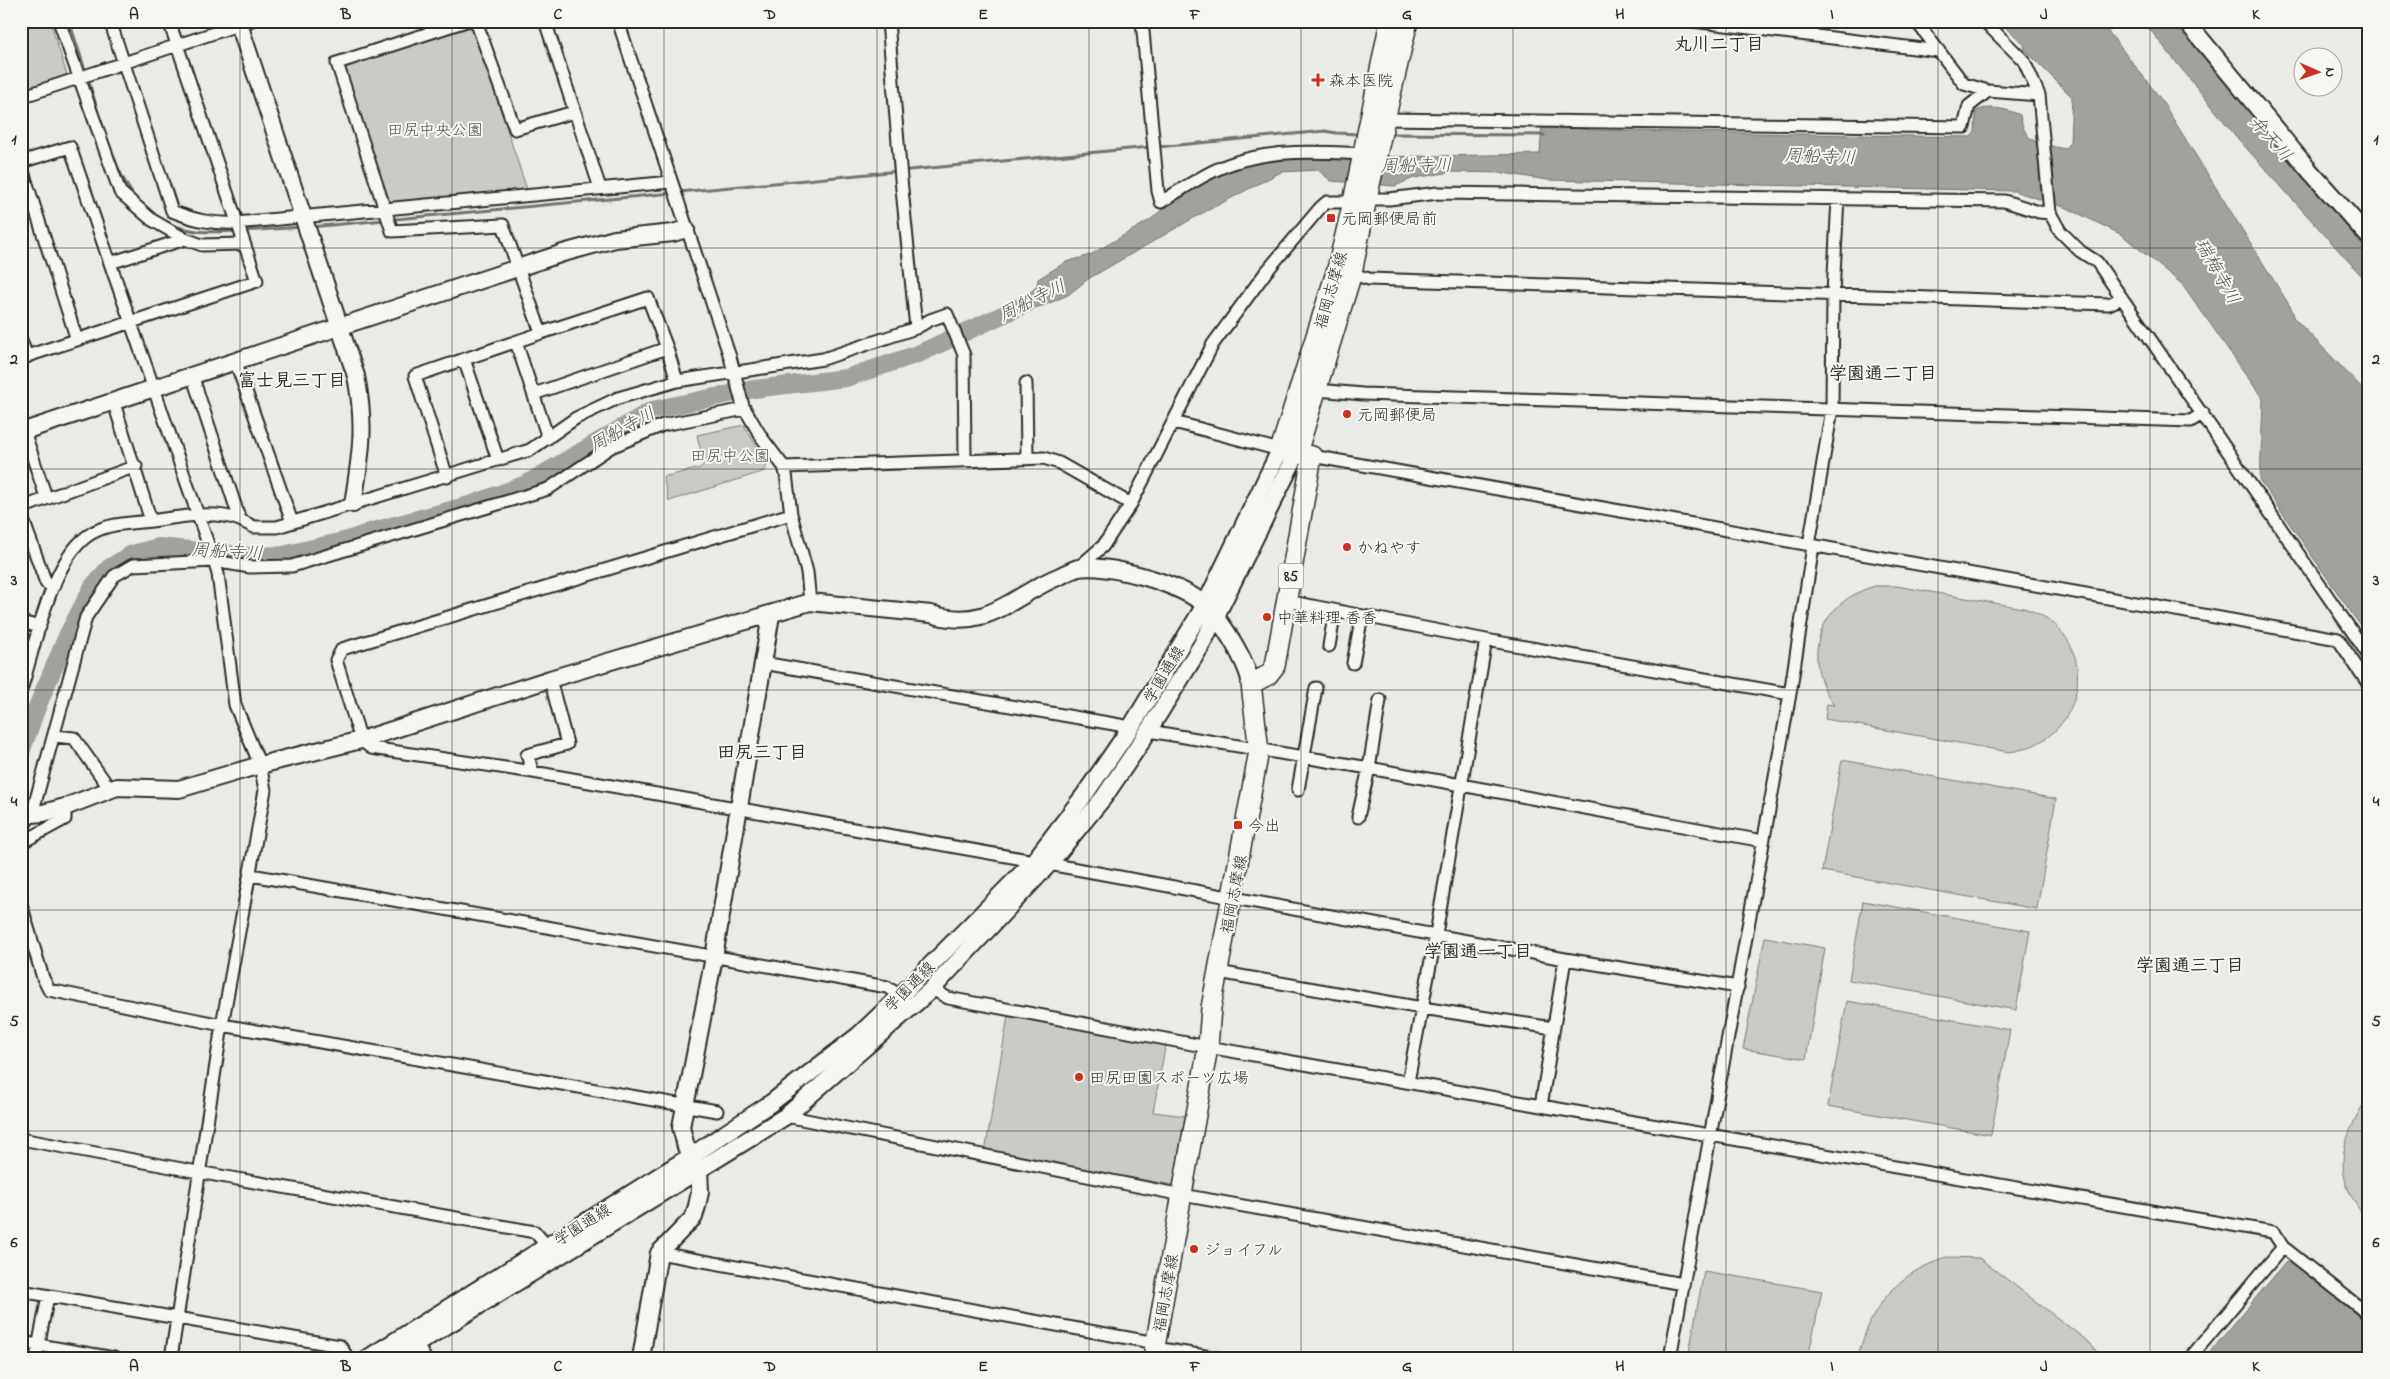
<svg xmlns="http://www.w3.org/2000/svg" width="2390" height="1379" font-family="'Indie Flower','Klee One',sans-serif">
  <style>
    .green { fill: #cacac7; stroke: #7a7a79 }
    .water { fill: #a1a19e; stroke: #727270 }
    .lines { fill: none; stroke-linecap: round; stroke-linejoin: round }
    .stream { stroke: #727270; stroke-width: 3 }
    .river { stroke: #a1a19e; stroke-width: 18 }
    .street-casing { stroke: #2b2b2b; stroke-width: 15 }
    .secondary-casing { stroke: #2b2b2b; stroke-width: 20 }
    .primary-casing { stroke: #2b2b2b; stroke-width: 22 }
    .street { stroke: #f6f6f2; stroke-width: 11 }
    .secondary { stroke: #f6f6f2; stroke-width: 16 }
    .primary { stroke: #f6f6f2; stroke-width: 19 }
    .grid { fill: none; stroke: #2b2b2b; stroke-width: 1; stroke-opacity: 0.55 }
    .poi-dot { fill: #c8321e; stroke: #f6f6f2; stroke-width: 2 }
    .labels { text-anchor: middle; stroke-width: 4; stroke-linejoin: round; paint-order: stroke }
    .shield { fill: #f6f6f2; stroke: #686867; stroke-width: 1 }
    .shield-label { font-size: 15px; font-weight: bold; fill: #2b2b2b }
    .poi-label { font-size: 16px; fill: #2b2b2b; stroke: #f6f6f2; text-anchor: start }
    .park-label { font-size: 16px; fill: #535352; stroke: #f6f6f2 }
    .street-label { font-size: 16px; fill: #2b2b2b; stroke: #f6f6f2 }
    .neighbourhood-label { font-size: 18px; font-weight: bold; fill: #2b2b2b; stroke: #f6f6f2 }
    .water-label { font-size: 18px; font-style: italic; fill: #545453; stroke: #f6f6f2 }
    .neatline { fill: none; stroke: #2b2b2b; stroke-width: 2 }
    .grid-label { font-size: 16px; text-anchor: middle; font-weight: bold; fill: #2b2b2b }
  </style>
  <rect width="100%" height="100%" fill="#eaeae6"/>
  <filter id="ink" filterUnits="userSpaceOnUse"><feTurbulence type="fractalNoise" baseFrequency=".02" numOctaves="2"/><feDisplacementMap in="SourceGraphic" scale="10" xChannelSelector="R" yChannelSelector="G"/><feConvolveMatrix kernelMatrix="1 2 1 2 8 2 1 2 1" color-interpolation-filters="sRGB"/></filter>
  <g filter="url(#ink)">
    <path class="green" d="M21 21H50L67 75 21 90Z
      M472 23 528 193 387 207 343 66Z
      M744 425 767 464 765 471 669 501 663 477 700 468 704 464 697 435Z
      M1875 586H1896L2023 608C2104 630 2091 742 2009 752L1825 719 1827 704 1834 705C1800 658 1818 602 1875 586Z
      M1842 760 2056 799 2037 909 1822 871Z
      M1863 901 2030 931 2016 1010 1849 980Z
      M1765 937 1825 948 1806 1059 1743 1049Z
      M1847 1001 2010 1030 1991 1135 1828 1106Z
      M1008 1016 1166 1043 1153 1112 1185 1116 1173 1185 985 1152Z
      M2369 1097V1222C2342 1190 2335 1161 2353 1124 2357 1115 2362 1105 2369 1097Z
      M1946 1257 1979 1258 2090 1343 2101 1358H1858C1865 1325 1882 1293 1911 1274 1921 1267 1935 1262 1946 1257Z
      M1704 1271 1822 1291 1808 1358H1688Z"/>
    <path class="water" d="M1999 21H2100L2160 98 2291 308 2295 319 2369 395V638L2260 481 2263 399 2183 285 2122 235 2067 208 2014 191 1547 180 1503 173 1451 172 1414 178 1395 186 1331 181 1318 170 1281 172 1197 216 1088 279 1068 295 1045 305 1010 315 1003 308 1024 298 1037 286 1038 279 1066 262 1090 255 1150 220 1173 200 1204 181 1236 166 1270 159 1540 154 1542 123 1590 130 1628 131 1971 137 1975 132 1976 111C1988 105 2008 109 2020 115 2025 145 2039 143 2065 149L2070 142 2072 97 2025 50 2024 44Z
      M2143 21H2172L2369 253V284L2239 140Z
      M2286 1262 2294 1263 2369 1324V1358H2205Z"/>
    <g class="lines">
      <path class="stream" d="M69 21 86 73
        M88 79C100 118 111 164 135 198
        M1388 134 1544 135
        M1157 147 1325 131 1336 133 1359 134
        M679 192 1150 147
        M170 224C193 234 213 232 237 231
        M310 227 673 193
        M243 231 302 227"/>
      <path class="river" d="M21 752 38 705 67 636 93 586 109 568 132 554 159 547 249 556 283 555 348 540 373 531 473 504 526 484 652 410 754 389 846 378 918 354 1028 303"/>
      <g class="street-casing">
        <path id="street" d="M59 21 120 192 152 220 185 239 202 245 243 244
          M110 21 172 211C194 220 212 224 236 223L671 182
          M476 21 515 129 574 112
          M545 21 600 188
          M618 21 730 357 743 406 762 438 784 467 786 474 791 514 807 572 810 602
          M888 21 901 179 916 328
          M1142 21 1158 191 1161 202C1184 188 1208 171 1233 163 1274 149 1321 152 1363 154
          M1693 21 1939 51
          M1916 21 1964 84 1988 91 2039 95
          M1984 21 2024 61 2039 95 2050 213 2060 231 2080 251 2097 262 2369 656
          M21 97 250 21
          M1385 119 1964 127 1969 106 1988 91
          M21 162 70 147 110 263
          M21 165 77 340
          M1366 199H1389L1438 193 2004 201 2039 212 2050 213
          M1346 272 1369 279 2109 304 2122 298
          M541 333 648 298 667 348 677 381
          M21 340 27 357
          M516 342 548 438
          M21 358 257 281 169 21
          M464 359 498 460
          M235 360 292 522
          M1026 383 1027 458
          M1317 390 1363 394 2191 421 2203 413
          M534 394 667 348
          M1174 422 1280 450
          M24 431 46 497
          M1312 456 2338 639 2369 685
          M784 467 1044 458 1059 463 1131 504
          M447 477 415 376 541 333 503 225 392 231 337 63 466 21
          M21 508 136 466
          M21 514 46 583 54 586
          M791 514 342 649 336 660 361 740 371 748 533 772 1034 861
          M240 520 254 527H277L530 450 576 418 618 398 677 381 823 359 916 328 930 320 947 314 964 355 965 459
          M151 521C179 517 213 510 240 520L192 375
          M1809 545 1832 409 1833 293 1838 198
          M1078 568 1103 546 1131 504 1213 344 1266 272 1320 208 1327 202H1353
          M1287 601 1486 640 1790 694
          M21 622 40 627
          M1329 646 1335 611
          M763 663 1131 727
          M1353 663 1362 616
          M21 690C35 647 51 556 92 533 110 523 132 523 151 521L113 400
          M1149 731 1369 768 1763 841
          M54 736 74 738 110 789
          M533 772 527 755 567 744 550 679
          M1298 790 1316 688
          M1358 817 1369 768 1380 700
          M21 829 32 814 86 617 114 576 133 565 214 561 250 567 292 566 548 489 611 447 663 425 745 409
          M21 843 65 819V807
          M1049 864 1565 959 1738 987
          M251 875 887 987 900 996
          M21 904 43 978 49 990 222 1025 717 1111
          M1218 972 1422 1008 1553 1028
          M932 989 948 998 1208 1047 1541 1106 2273 1232 2283 1247 2369 1315
          M1408 1082 1436 934 1486 640
          M1541 1106 1565 959
          M786 1116 1182 1195 1683 1284
          M21 1139 198 1172 535 1232 547 1246
          M659 1253 1156 1343
          M21 1291 340 1346 348 1358
          M21 1342 114 1358
          M416 1344 425 1358
          M1155 1348 1218 1358
          M36 1358 48 1296
          M171 1358 222 1025 265 790 260 765 235 705 218 574 214 561 110 263 185 239
          M1670 1358 1790 694 1813 546
          M2190 1358 2283 1247"/>
      </g>
      <g class="secondary-casing">
        <path id="secondary" d="M238 21 356 376C366 426 361 454 353 504
          M2186 21 2309 170 2369 237
          M21 432 563 253 615 239 673 233 686 229
          M21 815 43 813 65 807 117 787 179 789 260 765 361 740 550 679 810 602 931 614C989 632 1012 595 1060 576 1066 573 1072 570 1078 568 1109 563 1183 584 1206 606 1223 622 1247 662 1251 684
          M368 1358 691 1156 771 1103 859 1035 900 996 1034 861 1085 794 1131 727 1205 605 1280 450
          M394 1358 786 1116 932 989 1049 864 1104 797 1140 744 1201 646 1297 453
          M641 1358 659 1253 694 1217 697 1206 700 1192 699 1170 686 1147 681 1127 714 957 771 615"/>
      </g>
      <g class="primary-casing">
        <path id="primary" d="M1297 453 1352 273 1368 193 1408 21
          M1153 1358 1208 1047 1211 1008 1259 751 1251 684 1268 675 1275 666 1312 456 1280 450 1337 269 1353 202 1390 21"/>
      </g>
      <use href="#street" class="street"/>
      <use href="#secondary" class="secondary"/>
      <use href="#primary" class="primary"/>
    </g>
  </g>
  <path class="grid" d="M240 21V1358M452 21V1358M664 21V1358M877 21V1358M1089 21V1358M1301 21V1358M1513 21V1358M1726 21V1358M1938 21V1358M2150 21V1358M21 248H2369M21 469H2369M21 690H2369M21 910H2369M21 1131H2369"/>
  <g class="poi-dot">
    <path d="M1315.5 72.5h5v5h5v5h-5v5h-5v-5h-5v-5h5z"/>
    <rect x="1326" y="213" width="10" height="10" rx="2.5"/>
    <circle cx="1347" cy="414" r="5"/>
    <circle cx="1347" cy="547" r="5"/>
    <circle cx="1267" cy="617" r="5"/>
    <rect x="1233" y="820" width="10" height="10" rx="2.5"/>
    <circle cx="1079" cy="1077" r="5"/>
    <circle cx="1194" cy="1249" r="5"/>
  </g>
  <g class="labels">
    <rect class="shield" x="1278.5" y="563.5" width="25" height="25" rx="4"/>
    <g class="shield-label">
      <text x="1291" y="581">85</text>
    </g>
    <g class="poi-label">
      <text x="1329" y="86">森本医院</text>
      <text x="1341" y="224">元岡郵便局前</text>
      <text x="1357" y="420">元岡郵便局</text>
      <text x="1357" y="553">かねやす</text>
      <text x="1277" y="623">中華料理 香香</text>
      <text x="1248" y="831">今出</text>
      <text x="1089" y="1083">田尻田園スポーツ広場</text>
      <text x="1204" y="1255">ジョイフル</text>
    </g>
    <g class="park-label">
      <text x="435" y="135">田尻中央公園</text>
      <text x="730" y="461">田尻中公園</text>
    </g>
    <g class="street-label">
      <text transform="translate(1330 290) rotate(-74)" y="6">福岡志摩線</text>
      <text transform="translate(1163 674) rotate(-59)" y="6">学園通線</text>
      <text transform="translate(1233 894) rotate(-79)" y="6">福岡志摩線</text>
      <text transform="translate(909 986) rotate(-45)" y="6">学園通線</text>
      <text transform="translate(582 1224) rotate(-32)" y="6">学園通線</text>
      <text transform="translate(1165 1293) rotate(-80)" y="6">福岡志摩線</text>
    </g>
    <g class="neighbourhood-label">
      <text x="1719" y="50">丸川二丁目</text>
      <text x="1883" y="379">学園通二丁目</text>
      <text x="292" y="386">富士見三丁目</text>
      <text x="762" y="758">田尻三丁目</text>
      <text x="1478" y="957">学園通一丁目</text>
      <text x="2190" y="971">学園通三丁目</text>
    </g>
    <g class="water-label">
      <text transform="translate(2271 138) rotate(49)" y="6">弁天川</text>
      <text transform="translate(1820 156) rotate(2)" y="6">周船寺川</text>
      <text transform="translate(1416 165) rotate(-1)" y="6">周船寺川</text>
      <text transform="translate(2218 271) rotate(61)" y="6">瑞梅寺川</text>
      <text transform="translate(1032 300) rotate(-26)" y="6">周船寺川</text>
      <text transform="translate(622 429) rotate(-29)" y="6">周船寺川</text>
      <text transform="translate(227 551) rotate(3)" y="6">周船寺川</text>
    </g>
  </g>
  <rect width="2390" height="1379" fill="none" stroke="#f6f6f2" stroke-width="55"/>
  <g transform="translate(2318 72) rotate(92)"><circle r="24" fill="#f6f6f2" stroke="#a5a5a2"/>
  <path d="M0-4L9 19L0 12L-9 19Z" fill="#c8321e"/>
  <text y="-8" font-size="14" font-weight="bold" text-anchor="middle" fill="#2b2b2b">N</text>
  </g>
  <rect x="28" y="28" width="2334" height="1324" class="neatline"/>
  <g class="grid-label">
    <text x="134" y="19">A</text>
    <text x="346" y="19">B</text>
    <text x="558" y="19">C</text>
    <text x="770" y="19">D</text>
    <text x="983" y="19">E</text>
    <text x="1195" y="19">F</text>
    <text x="1407" y="19">G</text>
    <text x="1620" y="19">H</text>
    <text x="1832" y="19">I</text>
    <text x="2044" y="19">J</text>
    <text x="2256" y="19">K</text>
    <text x="14" y="144">1</text>
    <text x="2376" y="144">1</text>
    <text x="14" y="364">2</text>
    <text x="2376" y="364">2</text>
    <text x="14" y="585">3</text>
    <text x="2376" y="585">3</text>
    <text x="14" y="806">4</text>
    <text x="2376" y="806">4</text>
    <text x="14" y="1026">5</text>
    <text x="2376" y="1026">5</text>
    <text x="14" y="1247">6</text>
    <text x="2376" y="1247">6</text>
    <text x="134" y="1371">A</text>
    <text x="346" y="1371">B</text>
    <text x="558" y="1371">C</text>
    <text x="770" y="1371">D</text>
    <text x="983" y="1371">E</text>
    <text x="1195" y="1371">F</text>
    <text x="1407" y="1371">G</text>
    <text x="1620" y="1371">H</text>
    <text x="1832" y="1371">I</text>
    <text x="2044" y="1371">J</text>
    <text x="2256" y="1371">K</text>
  </g>
</svg>
